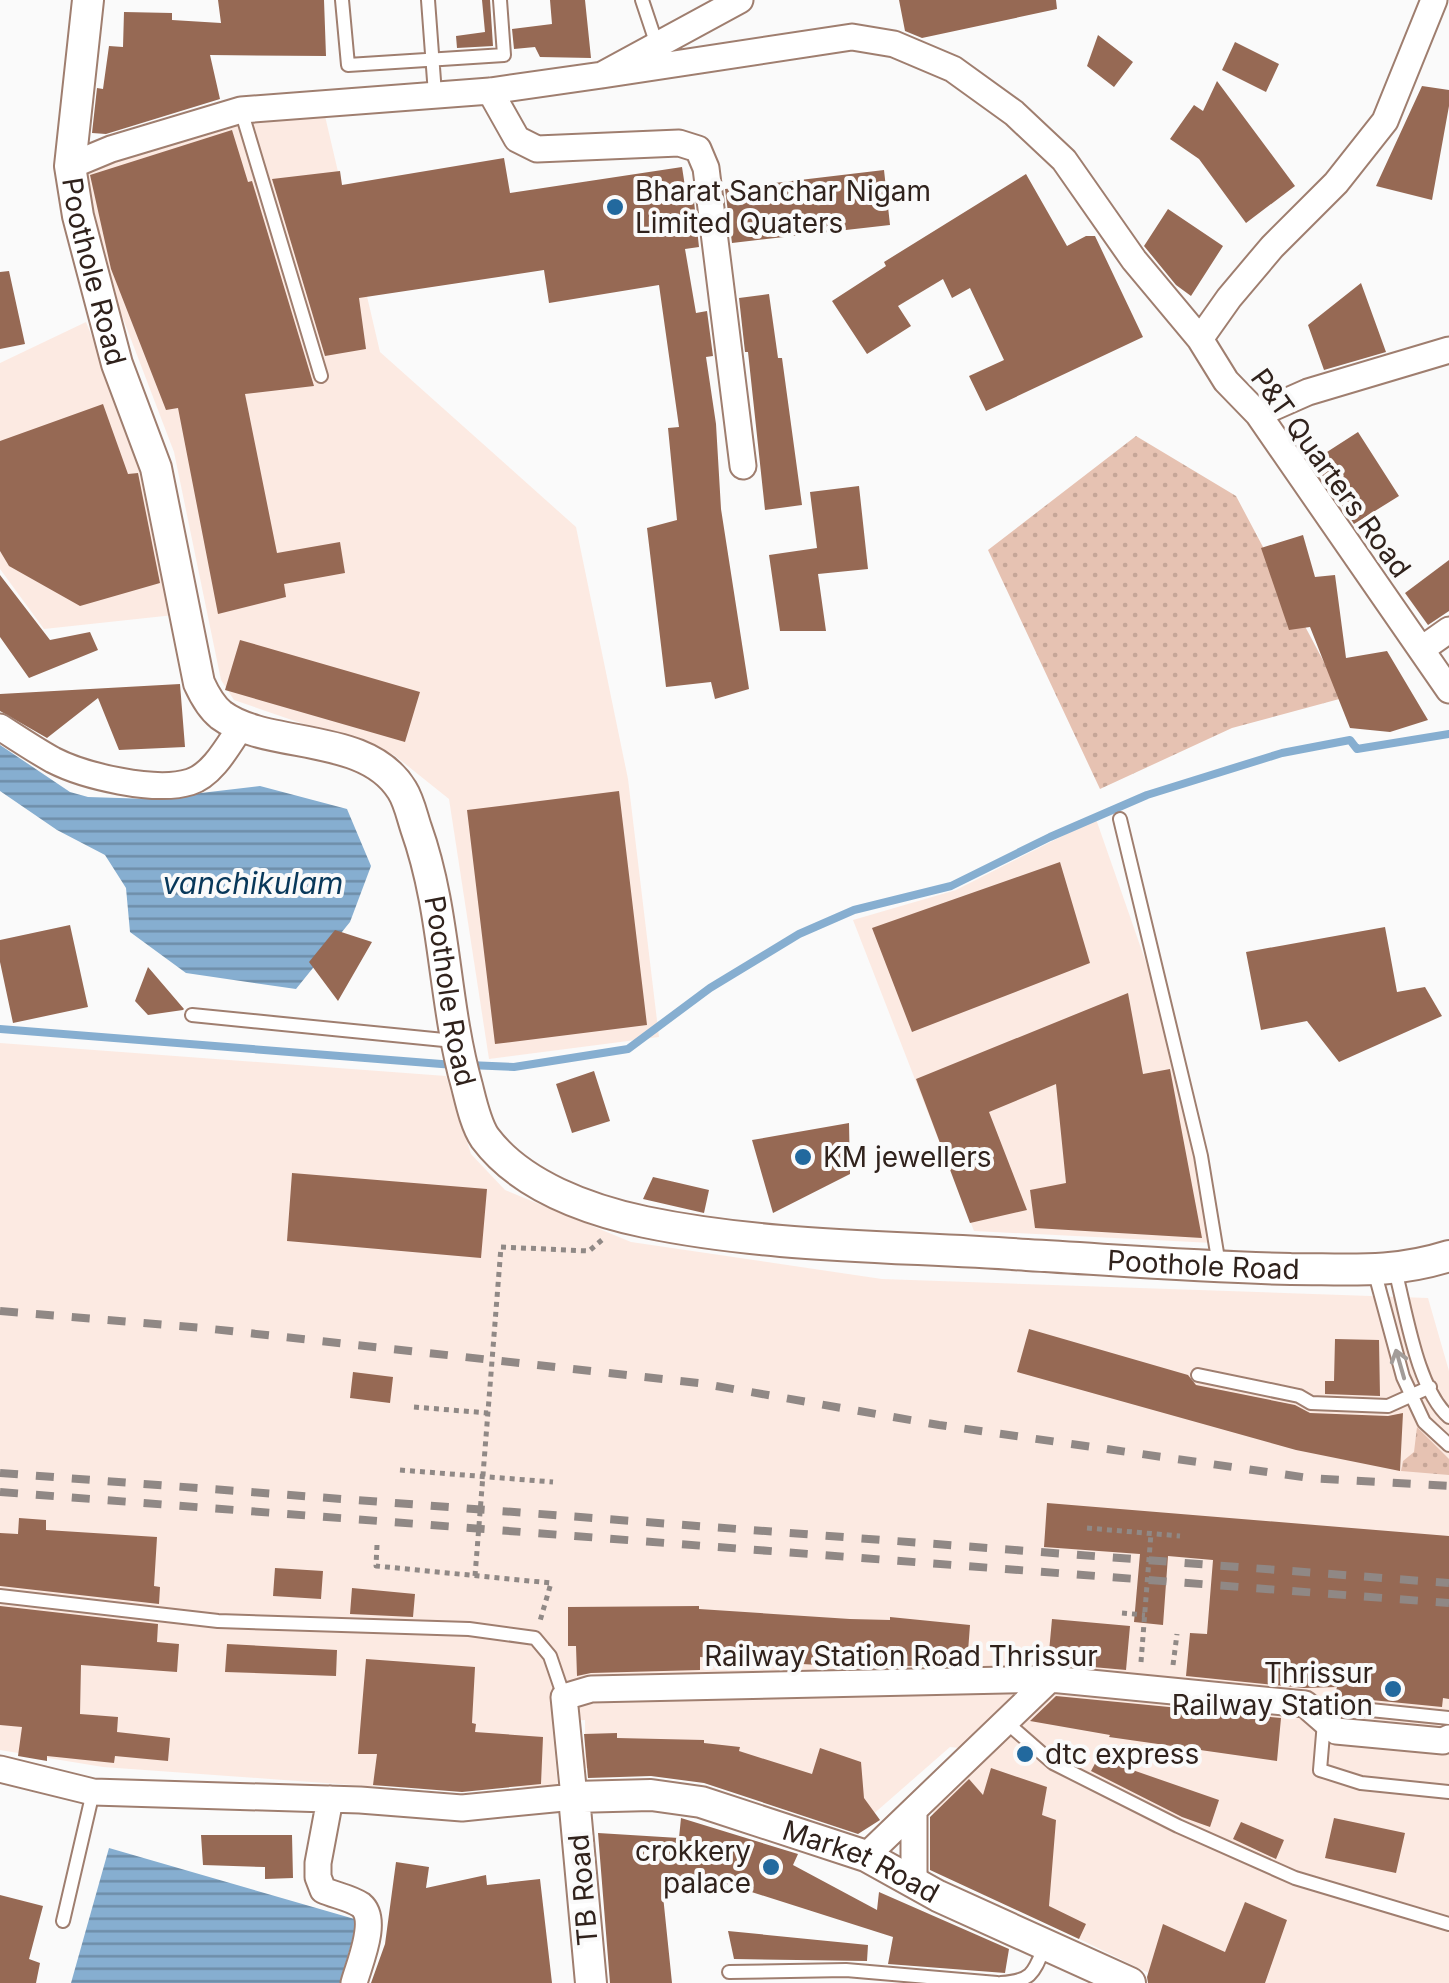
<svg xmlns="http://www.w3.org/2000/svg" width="1449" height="1983" font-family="Inter,sans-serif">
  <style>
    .built { fill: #fceae2 }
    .grass { fill: url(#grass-dots) }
    .water { fill: url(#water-rules) }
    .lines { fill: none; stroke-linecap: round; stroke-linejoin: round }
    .stream { stroke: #86aed0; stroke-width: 8 }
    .building { fill: #966954 }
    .service-casing { stroke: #9f7e6f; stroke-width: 16 }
    .minor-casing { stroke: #9f7e6f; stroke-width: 29 }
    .tertiary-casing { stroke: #9f7e6f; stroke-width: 34 }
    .path { stroke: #908986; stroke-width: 5; stroke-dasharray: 5 5; stroke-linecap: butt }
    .service { stroke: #fff; stroke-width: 12 }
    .minor { stroke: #fff; stroke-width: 25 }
    .tertiary { stroke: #fff; stroke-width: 30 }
    .rail { stroke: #908885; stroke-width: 8; stroke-dasharray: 18 18; stroke-linecap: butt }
    .path-bridge { stroke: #908986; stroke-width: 5; stroke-dasharray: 5 5; stroke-linecap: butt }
    .oneway { stroke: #a29c99 }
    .poi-dot { fill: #22699e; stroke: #fafafa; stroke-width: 4 }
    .labels { text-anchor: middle; stroke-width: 8; stroke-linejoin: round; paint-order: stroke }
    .poi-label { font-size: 28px; fill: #30221c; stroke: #fafafa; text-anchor: start }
    .street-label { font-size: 28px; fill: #30221c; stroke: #fafafa }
    .water-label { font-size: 30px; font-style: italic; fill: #08385a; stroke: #fafafa }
  </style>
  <defs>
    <pattern id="grass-dots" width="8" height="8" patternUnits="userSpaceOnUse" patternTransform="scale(2.5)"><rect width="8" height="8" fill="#e6c2b2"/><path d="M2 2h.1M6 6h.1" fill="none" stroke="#c6a698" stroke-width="1.8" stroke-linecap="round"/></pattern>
    <pattern id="water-rules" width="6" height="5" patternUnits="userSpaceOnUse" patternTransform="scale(2.5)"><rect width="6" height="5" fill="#86aed0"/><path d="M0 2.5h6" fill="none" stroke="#6e8da8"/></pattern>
  </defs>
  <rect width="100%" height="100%" fill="#fafafa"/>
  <path class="built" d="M325 116 380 352 576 527 628 779 659 1037 489 1059 449 799 394 755 234 700 221 680 174 452 87 224 74 173 234 118Z
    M86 322 144 464 174 615 44 629 0 569V363Z
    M1096 819 1173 1040 1213 1243 974 1231 853 920 956 890Z
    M0 1043 446 1076 471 1154 505 1190 631 1242 882 1279 1428 1298 1449 1371V1983H1169L941 1871 932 1804 988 1751 950 1747 854 1831 663 1760 585 1768V1720L552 1722 558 1787 367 1786 103 1767 0 1750Z"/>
  <path class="grass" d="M1136 436 1236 496 1343 698 1232 728 1100 789 988 550Z
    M1417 1427 1449 1459V1475L1401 1471 1403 1461 1414 1452Z"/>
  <path class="water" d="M0 745 70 792 88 797 150 799 260 786 347 809 371 866 350 922 296 989 186 973 130 932 126 888 105 855 57 830 0 791Z
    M109 1848 358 1920 340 1983H71Z"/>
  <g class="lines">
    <path class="stream" d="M0 1029 454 1065
      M468 1065 514 1067 628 1049 710 988 799 934 854 910 951 886 1050 837 1147 795 1282 753 1350 740 1357 749 1449 734"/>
  </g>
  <path class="building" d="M218 0H324L326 56 210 55 220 99 106 134 92 133 97 88 103 89 109 46 123 47 124 12 172 13V20L221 23Z
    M482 0H490L493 46 457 48 456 36 485 32Z
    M550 0H585L591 58 540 57 535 47 514 49 512 29 552 24Z
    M899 0H1056L1057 9 922 38 905 31Z
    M1098 35 1133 62 1114 87 1087 66Z
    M1235 42 1279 64 1266 92 1222 70Z
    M1217 81 1295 186 1246 223 1199 159 1170 139 1194 105 1203 111Z
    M1422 86 1449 90V106L1432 200 1376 186Z
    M232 130 248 182 252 181 314 386 245 394 277 553 340 542 345 573 284 584 286 597 218 614 178 408 166 410 111 269 90 175Z
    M504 158 510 193 682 167 686 193 693 192 699 247 685 249 696 313 707 311 713 356 706 357 716 424 721 509 749 689 715 699 711 682 666 687 647 528 677 520 668 428 679 427 659 285 549 303 544 270 359 298 366 349 325 356 272 179 340 171 342 185Z
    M884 170 890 225 732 243 725 189Z
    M1026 174 1067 246 1086 236H1095L1143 337 986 411 969 376 1004 360 970 288 952 298 943 279 898 306 911 326 867 354 832 301 886 266 884 262Z
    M1168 209 1223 246 1191 296 1176 285 1144 246Z
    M9 271 25 344 0 349V272Z
    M1361 283 1386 352 1324 370 1308 325Z
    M769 294 778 358H782L802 505 765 510 748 352H745L739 298Z
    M103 404 128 474 138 473 160 583 80 606 9 566 0 551V441Z
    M1358 432 1399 496 1354 524 1313 461Z
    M859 486 868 569 818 574 826 631H780L769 555 817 548 810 492Z
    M1303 535 1315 577 1335 575 1346 658 1387 651 1428 720 1390 732 1350 728 1310 627 1289 630 1261 548Z
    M1449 560V611L1428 625 1405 593Z
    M0 575 50 640 90 632 98 650 29 678 0 637Z
    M240 640 420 692 405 742 225 690Z
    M180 684 185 747 119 750 98 698 47 738 0 711V694Z
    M619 791 647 1025 495 1044 467 810Z
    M1060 862 1090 963 912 1032 872 928Z
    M70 925 88 1007 13 1023 0 962V940Z
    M1385 927 1397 992 1425 987 1442 1016 1339 1062 1307 1021 1261 1030 1246 952Z
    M335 930 372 942 338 1001 309 962Z
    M148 967 184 1009 183 1010 148 1015 135 1001Z
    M1128 993 1143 1074 1170 1069 1202 1238 1035 1228 1030 1190 1066 1183 1056 1084 989 1112 1027 1210 970 1223 916 1079Z
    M594 1071 610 1121 572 1133 556 1084Z
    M849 1123 850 1174 773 1213 752 1140Z
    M292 1173 487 1189 481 1258 287 1241Z
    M653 1177 709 1190 704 1213 643 1199Z
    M1029 1329 1188 1375 1196 1385 1295 1405 1310 1413 1388 1416 1403 1413 1400 1471 1296 1450 1017 1372Z
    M1335 1339 1379 1340 1380 1396 1325 1394V1381H1334Z
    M353 1372 393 1377 390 1403 350 1398Z
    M1047 1503 1449 1536V1699L1443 1698 1442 1707 1341 1697 1335 1694 1337 1687 1304 1688 1186 1676 1190 1633 1207 1634 1213 1560 1168 1556 1163 1625 1134 1622 1140 1554 1044 1547Z
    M19 1518 46 1520V1530L157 1537 154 1586 160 1587 159 1604 0 1586V1533L18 1534Z
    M275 1568 323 1571 321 1599 273 1596Z
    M352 1588 415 1594 413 1617 350 1614Z
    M0 1606 158 1624 157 1642 179 1644 177 1672 81 1665 80 1714 118 1717 117 1732 170 1738 168 1761 115 1756 114 1763 47 1756V1761L18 1756 22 1727 0 1725Z
    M699 1606V1609L850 1619 890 1620V1617L970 1625 967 1665 847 1667 700 1657V1670L591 1673 577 1676 576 1646H568V1607Z
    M1052 1619 1130 1626 1126 1670 1048 1663Z
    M227 1644 337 1650 336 1676 225 1672Z
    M366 1659 475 1667 472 1723 476 1724 475 1732 543 1737 541 1784 462 1792 373 1785 377 1754H358Z
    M1056 1696 1281 1718 1277 1761 1109 1737 1110 1735 1030 1721Z
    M617 1733V1738L704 1740V1743L740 1747 739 1751 812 1774 820 1748 861 1762 864 1798 880 1820 858 1834 704 1783 651 1776 588 1778 584 1734Z
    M1098 1758 1219 1800 1210 1827 1182 1817 1091 1771Z
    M991 1768 1047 1787 1042 1815 1056 1820 1049 1906 1086 1924 1079 1939 930 1870V1817L969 1779 983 1795Z
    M681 1818 798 1854 793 1865 877 1910 879 1892 1009 1949 1005 1973 888 1964 893 1937 714 1880 674 1878V1884L662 1886 672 1983H610L598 1833 679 1838Z
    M1334 1818 1405 1833 1396 1873 1325 1858Z
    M1241 1822 1284 1840 1276 1859 1233 1839Z
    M201 1835H292L293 1878 265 1879V1867L203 1865Z
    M396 1862 429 1867 426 1888 486 1875 487 1885 540 1879 552 1983H371L385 1944Z
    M0 1895 43 1906 29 1959 40 1963 36 1983H0Z
    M1245 1902 1287 1920 1265 1983H1148L1147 1977 1163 1924 1225 1952Z
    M728 1931 868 1945 867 1961 734 1959Z"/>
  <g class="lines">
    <g class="service-casing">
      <path id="service" d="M342 0 348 65 504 55 500 0
        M428 0 435 94
        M642 0 657 45
        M241 110 321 376
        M1120 819 1201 1156 1219 1265
        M192 1015 454 1041
        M1374 1270 1403 1377 1424 1422 1449 1445
        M1395 1270C1406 1311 1417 1389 1449 1417
        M1198 1375 1299 1396 1311 1403 1388 1406 1430 1387
        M0 1596 218 1621 469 1629 535 1638 550 1656 564 1697
        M1312 1704 1449 1718
        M1006 1722 1053 1763 1178 1826 1295 1878 1449 1924
        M1324 1722 1320 1770 1361 1783 1449 1792
        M63 1921 93 1792
        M729 1972 846 1970 997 1983
        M1001 1983C1033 1981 1034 1972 1045 1945"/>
    </g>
    <g class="minor-casing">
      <path id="minor" d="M602 75 852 37 894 44 953 69 1014 113 1064 160 1134 260 1200 339 1226 381 1258 414 1449 690
        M490 91 517 139 537 149 679 143 698 149 706 168 743 466
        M70 166 111 149 241 110 490 91 602 75 740 0
        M1200 339 1229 298 1272 247 1336 183 1385 121 1434 0
        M1258 414 1308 392 1449 350
        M1422 649 1449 630
        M0 727C17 738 35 750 53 760 84 776 155 793 190 782 213 775 229 744 242 725
        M0 1769 93 1792 360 1800 462 1808 574 1797 564 1697 591 1689 1050 1679 1305 1704 1336 1731 1443 1741 1449 1738
        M330 1799 318 1863V1877L323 1890C334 1895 351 1898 361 1905 379 1920 359 1964 354 1983
        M866 1856 1050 1679
        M914 1883V1810"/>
    </g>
    <g class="tertiary-casing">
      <g id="tertiary">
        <path id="s1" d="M88 0 70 166 78 216 117 364 156 468 199 683C204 694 211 707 221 715 268 750 366 731 402 790 409 801 412 816 416 828 446 912 443 1001 467 1086 471 1102 476 1125 485 1138 521 1186 589 1210 645 1222 770 1248 901 1246 1027 1255 1115 1260 1203 1267 1291 1269 1349 1269 1392 1274 1449 1256"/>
        <path id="s2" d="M591 1983 574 1797 651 1795 701 1802 866 1856 938 1896 1130 1983"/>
      </g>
    </g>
    <path class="path" d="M501 1247 589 1251 603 1239
      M414 1407 488 1413
      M400 1470 553 1482
      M1087 1528 1180 1536
      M377 1545 376 1566 551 1583 540 1621
      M1122 1613 1145 1615
      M1173 1665 1177 1634"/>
    <use href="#service" class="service"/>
    <use href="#minor" class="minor"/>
    <use href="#tertiary" class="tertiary"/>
    <path class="rail" d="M0 1311 203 1328 699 1383 939 1425 1309 1478 1449 1486
      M0 1473 1449 1583
      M0 1492 1449 1603"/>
    <path class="path-bridge" d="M475 1576 501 1247
      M1141 1662 1151 1533"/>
  </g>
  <defs><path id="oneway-shaft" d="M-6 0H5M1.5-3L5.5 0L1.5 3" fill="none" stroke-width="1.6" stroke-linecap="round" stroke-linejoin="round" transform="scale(2.5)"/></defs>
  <use class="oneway" href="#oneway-shaft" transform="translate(1400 1364) rotate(-106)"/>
  <g class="poi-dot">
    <circle cx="615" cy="207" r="10"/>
    <circle cx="803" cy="1157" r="10"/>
    <circle cx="1393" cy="1689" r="10"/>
    <circle cx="1025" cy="1754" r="10"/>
    <circle cx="771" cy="1867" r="10"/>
  </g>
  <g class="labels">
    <g class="poi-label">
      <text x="635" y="201">Bharat Sanchar Nigam<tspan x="635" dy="32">Limited Quaters</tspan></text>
      <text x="823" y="1167">KM jewellers</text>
      <text x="1373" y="1683" text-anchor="end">Thrissur<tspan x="1373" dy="32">Railway Station</tspan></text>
      <text x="1045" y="1764">dtc express</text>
      <text x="751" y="1861" text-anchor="end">crokkery<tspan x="751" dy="32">palace</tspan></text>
    </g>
    <g class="street-label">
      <text dy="10" stroke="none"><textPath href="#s1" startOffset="275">Poothole Road</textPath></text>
      <text transform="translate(1331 473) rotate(54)" y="10">P&amp;T Quarters Road</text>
      <text dy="10" stroke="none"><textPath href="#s1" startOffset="1148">Poothole Road</textPath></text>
      <text dy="10" stroke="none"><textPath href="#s1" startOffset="2045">Poothole Road</textPath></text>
      <text x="901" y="1666">Railway Station Road Thrissur</text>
      <text dy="10" stroke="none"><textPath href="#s2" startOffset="485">Market Road</textPath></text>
      <text transform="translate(583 1890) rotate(-95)" y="10">TB Road</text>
    </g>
    <g class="water-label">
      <text x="253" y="894">vanchikulam</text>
    </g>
  </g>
</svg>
